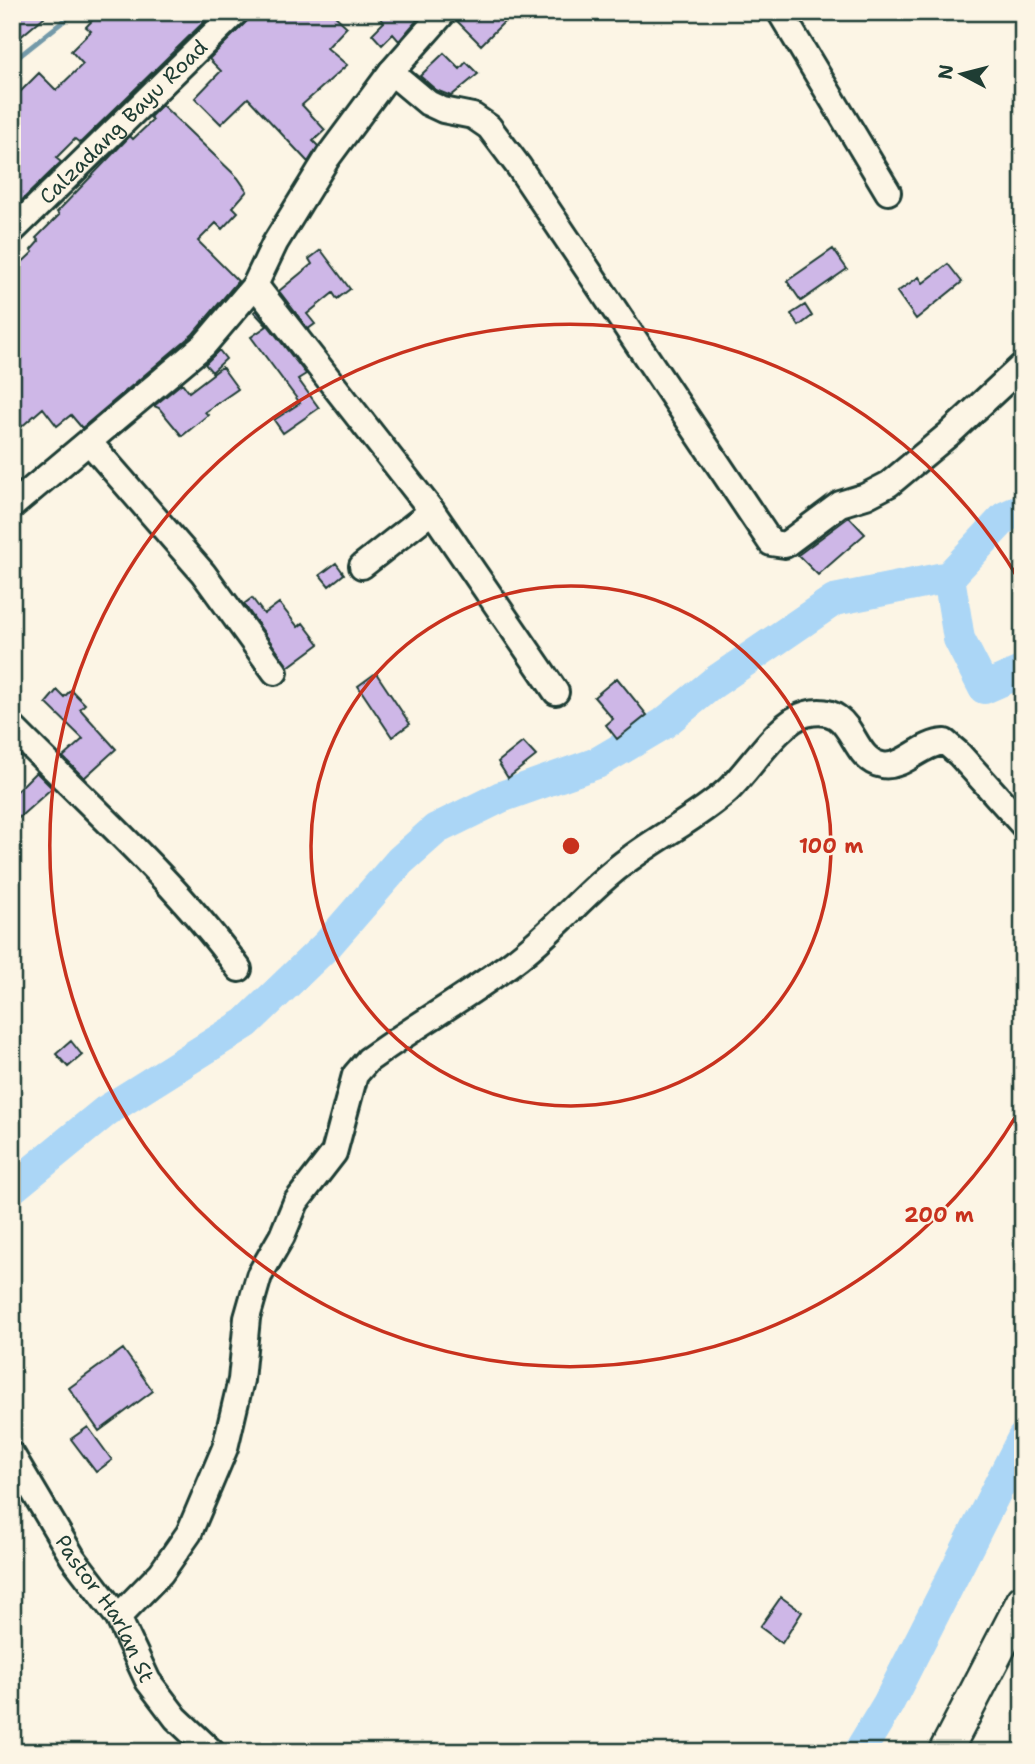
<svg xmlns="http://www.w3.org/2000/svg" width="1035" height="1764" font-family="'Shantell Sans',sans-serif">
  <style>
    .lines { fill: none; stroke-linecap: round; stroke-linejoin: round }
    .stream { stroke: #7399a8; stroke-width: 5 }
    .river { stroke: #abd6f6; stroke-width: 32 }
    .building { fill: #ceb7e7; stroke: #1f3d34; stroke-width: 2 }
    .minor-casing { stroke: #1f3d34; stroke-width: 30 }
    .major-casing { stroke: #1f3d34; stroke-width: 37 }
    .minor { stroke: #fcf5e5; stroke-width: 24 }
    .major { stroke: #fcf5e5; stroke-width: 32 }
    .ring { fill: none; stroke: #c8321e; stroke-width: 3.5 }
    .labels { text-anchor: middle; stroke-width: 5; stroke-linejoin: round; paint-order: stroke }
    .street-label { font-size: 21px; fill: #1f3d34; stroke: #fcf5e5 }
    .centre { fill: #c8321e; stroke: #fcf5e5; stroke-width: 3.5 }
    .ring-label { font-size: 21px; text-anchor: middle; font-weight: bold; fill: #c8321e; stroke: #fcf5e5; stroke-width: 5; stroke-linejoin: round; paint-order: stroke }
  </style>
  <rect width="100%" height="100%" fill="#fcf5e5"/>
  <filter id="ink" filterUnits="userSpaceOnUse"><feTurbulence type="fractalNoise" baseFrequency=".0143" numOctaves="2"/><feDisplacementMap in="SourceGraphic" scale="14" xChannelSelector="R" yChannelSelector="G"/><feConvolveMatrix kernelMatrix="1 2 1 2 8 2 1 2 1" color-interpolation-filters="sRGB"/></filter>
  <g filter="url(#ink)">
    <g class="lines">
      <path class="stream" d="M12 62 75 12"/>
      <path class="river" d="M1023 509 1005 517 949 577 959 639 984 688 1023 671
        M12 1188 106 1111 246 1023 328 944 400 861 436 829 501 797 597 763 663 724 713 683 834 600 949 577
        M859 1752 888 1704 1023 1438"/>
    </g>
    <path class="building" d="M12 12H50L12 44Z
      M100 12H214L80 143 75 139 56 158 61 162 12 210V100L39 73 56 90 83 64 71 51 91 31 86 27Z
      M256 12H331L347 27 327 48 347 65 302 105 325 130 313 141 318 146 308 162 248 98 221 124 195 98 221 71 209 59Z
      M374 12H424L399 41 393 34 382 45 372 34 384 22Z
      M458 12H514L481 45 456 20Z
      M444 53 460 69 466 62 478 74 451 96 436 90 420 76Z
      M162 105 238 178 247 191 233 207 238 212 222 229 216 223 198 241 238 281 193 334 82 428 71 415 57 426 43 408 12 435V272L33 252 31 250 39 241 36 238 59 215 57 212 130 136 133 139 153 120 150 117Z
      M833 249 847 269 801 301 787 281Z
      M321 250 350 289 337 299 333 293 307 314 315 324 308 329 279 291 312 264 309 259Z
      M948 264 962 282 916 319 897 292 919 277 923 283Z
      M805 305 812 316 799 326 791 314Z
      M256 310 306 374 298 379 319 408 283 433 274 420 300 403 251 337 267 326 254 312Z
      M219 350 226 359 212 372 205 364Z
      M222 367 238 389 205 412 208 415 182 436 159 408 154 406 182 383 189 392Z
      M849 517 865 534 818 575 798 555Z
      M336 563 344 574 329 586 320 575Z
      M252 598 264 614 279 603 298 627 303 623 319 644 288 667 244 604Z
      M376 673 410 724 392 737 358 686Z
      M617 678 647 715 617 739 606 725 613 719 594 697Z
      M57 690 64 697 71 690 85 704 80 709 116 749 84 778 63 757 83 739 46 703Z
      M523 742 536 756 508 778 498 762Z
      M36 772 52 788 12 824V796Z
      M71 1041 82 1055 68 1067 56 1054Z
      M123 1349 153 1391 99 1431 69 1388Z
      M88 1427 112 1460 96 1472 71 1439Z
      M781 1597 802 1612 782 1643 760 1627Z"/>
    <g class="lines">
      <g class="minor-casing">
        <g id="minor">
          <path d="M780 12 888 192"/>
          <path d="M391 72 428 103 443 110 473 116 489 127 519 167 771 543 785 545 840 504 866 496 889 484 949 434 1023 365"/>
          <path id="s1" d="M12 231 236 12"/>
          <path d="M255 285 432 511 556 692"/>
          <path d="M90 443 203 573 275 672"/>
          <path d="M12 506 204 345 255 285 275 243 328 157 391 72 444 12"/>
          <path d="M362 566 432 511"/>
          <path d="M12 727C89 805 174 880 239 969"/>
          <path id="s2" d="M12 1455 73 1558 118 1617 148 1681 176 1718 212 1752"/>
          <path d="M118 1617 161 1573 189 1533 225 1448 241 1380 247 1318 259 1276 282 1236 296 1202 334 1153 355 1075 368 1060C415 1026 466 997 513 962 555 931 589 887 632 857 663 834 698 817 727 791 749 771 779 721 806 714 856 701 848 759 882 765 903 769 921 743 945 742L959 754 1023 825"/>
        </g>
      </g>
      <g class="major-casing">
        <path id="major" d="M945 1752 1023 1601"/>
      </g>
      <use href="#minor" class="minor"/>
      <use href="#major" class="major"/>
    </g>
  </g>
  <g class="ring">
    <circle cx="571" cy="846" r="260"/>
    <path d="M1022 1106A521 521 0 1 1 1022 585"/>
  </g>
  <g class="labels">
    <g class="street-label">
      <text dy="7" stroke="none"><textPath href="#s1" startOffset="156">Calzadang Bayu Road</textPath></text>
      <text dy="7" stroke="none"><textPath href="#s2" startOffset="180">Pastor Harlan St</textPath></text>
    </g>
  </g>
  <circle cx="571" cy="846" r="10" class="centre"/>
  <g class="ring-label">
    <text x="831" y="853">100 m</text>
    <text x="939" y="1222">200 m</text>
  </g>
  <rect width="1035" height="1764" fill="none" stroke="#fcf5e5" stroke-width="42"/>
  <rect x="21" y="21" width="993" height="1722" fill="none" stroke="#1f3d34" stroke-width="2.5" filter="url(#ink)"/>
  <g transform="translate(962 74) rotate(277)" stroke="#fcf5e5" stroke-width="5" paint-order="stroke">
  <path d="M0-5L12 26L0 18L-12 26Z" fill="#1f3d34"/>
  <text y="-10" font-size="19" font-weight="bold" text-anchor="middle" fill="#1f3d34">N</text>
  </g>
</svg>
